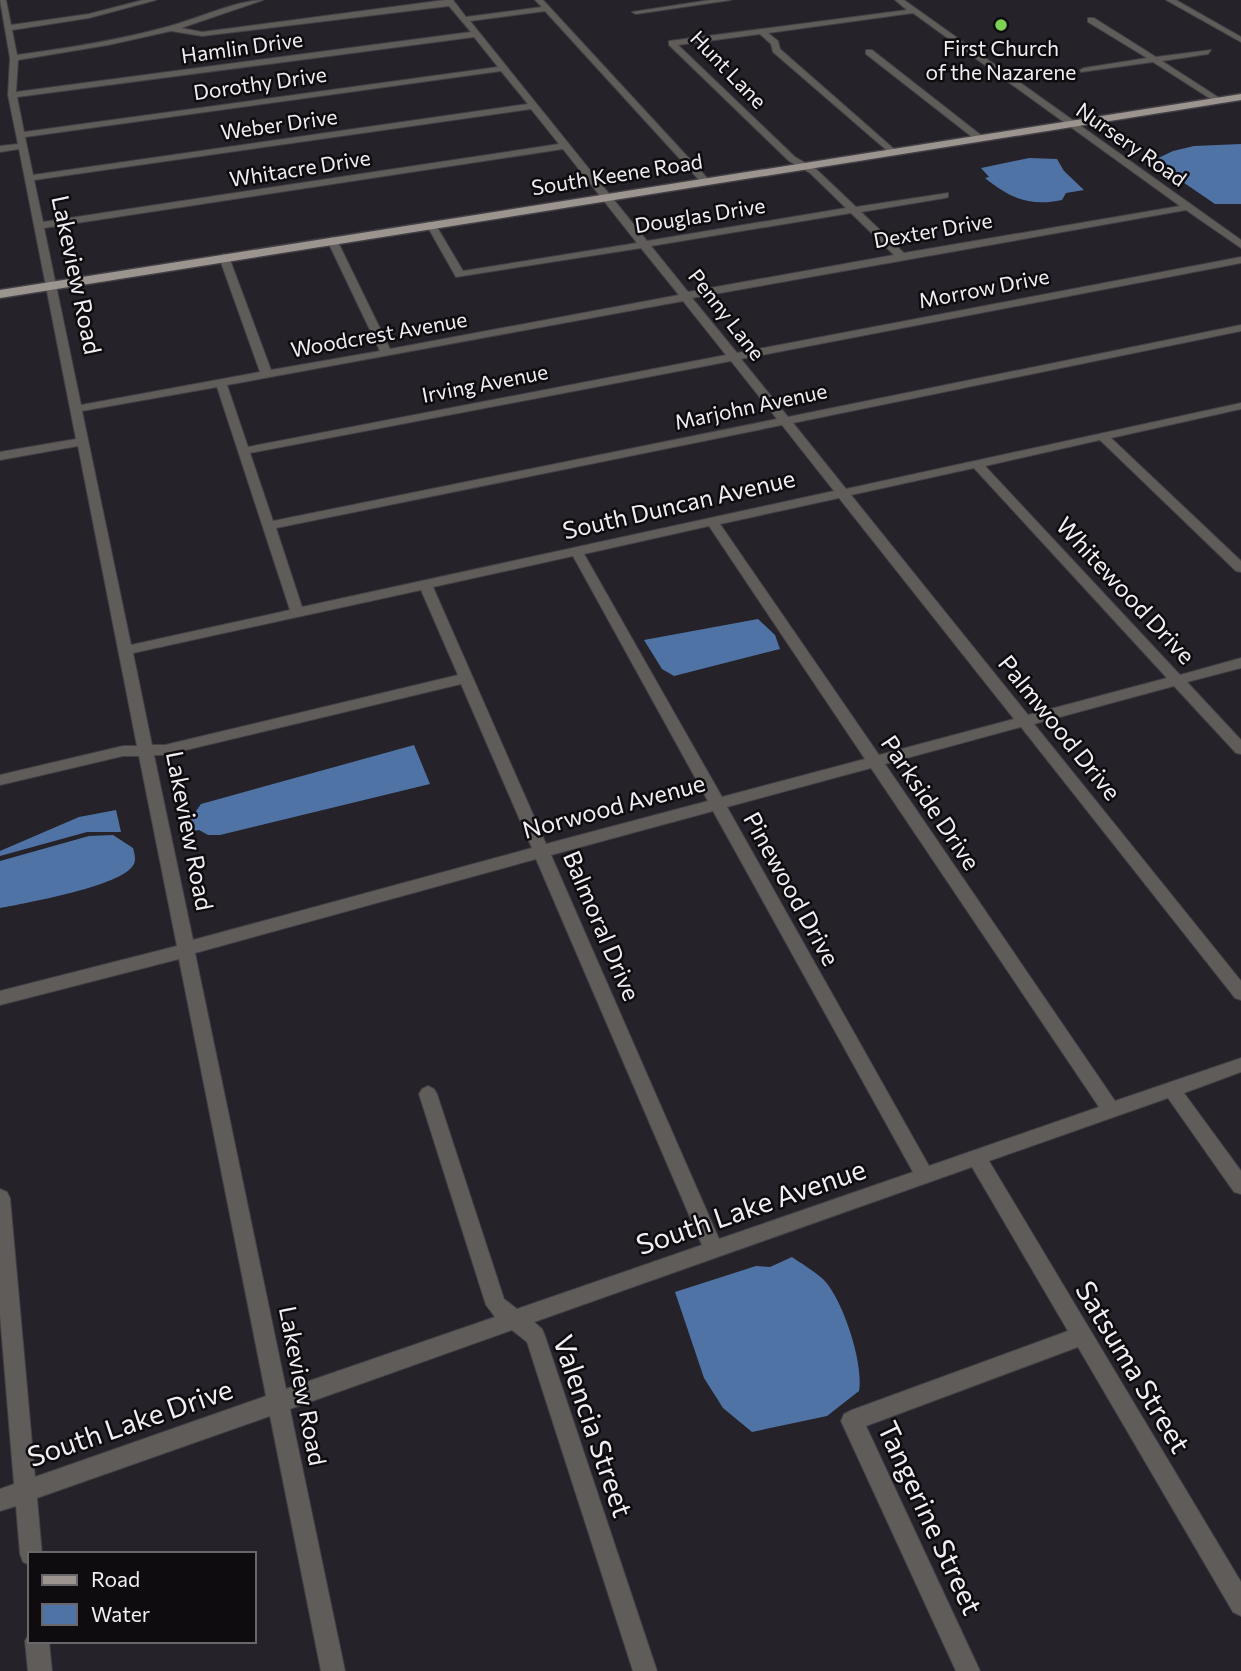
<svg xmlns="http://www.w3.org/2000/svg" width="1241" height="1671" font-family="Commissioner,sans-serif">
  <style>
    .water { fill: #5073a5 }
    .lines { fill: none; stroke-linecap: round; stroke-linejoin: round }
    .minor-casing { stroke: #423f45; stroke-width: 2 }
    .major-casing { stroke: #423f45; stroke-width: 3 }
    .minor { fill: #5f5c5a; fill-rule: evenodd }
    .major { fill: #9b948f; fill-rule: evenodd }
    .poi-dot { fill: #7dd154; stroke: #0e0c0f; stroke-width: 2.5 }
    .labels { text-anchor: middle; stroke-width: 5; stroke-linejoin: round; paint-order: stroke }
    .far-street-label { font-size: 21px; fill: #f1eff4; stroke: #0e0c0f }
    .far-poi-label { font-size: 21px; fill: #f1eff4; stroke: #0e0c0f }
    .street-label { font-size: 24px; fill: #f1eff4; stroke: #0e0c0f }
    .near-street-label { font-size: 28px; fill: #f1eff4; stroke: #0e0c0f }
  </style>
  <rect width="100%" height="100%" fill="#252229"/>
  <path class="water" d="M1241 144V204H1215L1152 161 1173 151 1194 146Z
    M1029 158 1057 159 1064 171 1084 190 1066 193 1062 200C1029 207 1010 198 985 178L989 177 981 168Z
    M758 619 775 635 780 649 674 676 662 669 644 640Z
    M414 745 430 784 220 835H208L199 830 189 832 187 824 201 804Z
    M116 810 121 832H87L0 856V851L79 817Z
    M113 835 133 848C135 856 137 862 131 868 114 887 27 903 0 908V861L89 836Z
    M792 1257C802 1264 814 1271 823 1279 843 1299 864 1364 859 1391L827 1416 752 1432 723 1408 704 1378 675 1292 756 1266 770 1267Z"/>
  <g class="lines">
    <g class="minor-casing">
      <path id="minor" d="M0 0H6L11 25 89 14 143 0H156L89 18 12 30 17 55C69 48 120 40 170 26 196 19 238 0 263 0L181 28 202 32 445 0H453L466 17 542 7 535 0H543L709 180 701 182 545 11 470 21 647 241 846 208 810 173 789 161 669 45V41L907 10 895 0H904L1241 240V248L1186 210 692 298 737 353 1241 257V263L741 359 788 417 1241 325V331L793 423 846 489 1241 403V409L1111 438 1241 561V572L1236 571 1100 440 985 466 1180 675 1241 658V668L1187 682 1241 740V754L1236 753 1174 686 1034 724 1241 981V1000L1235 998 1021 727 885 764 1115 1101 1241 1058V1072L1184 1093 1241 1171V1194L1234 1192 1168 1098 989 1161 1241 1582V1616L1233 1612 1078 1347 866 1426 980 1671H956L841 1421 844 1414 852 1410 1068 1331 972 1167 534 1322 542 1329 545 1336 657 1671H633L527 1342 512 1330 290 1409 345 1671H321L270 1416 37 1498 42 1554H30V1565L23 1562 20 1554 16 1506 0 1511V1489L14 1484 0 1315V1189L7 1192 10 1198 35 1477 266 1396 179 959 0 1005V991L177 946 139 756H123L0 785V775L123 746H137L78 446 0 460V452L76 439 19 149 0 152V146L18 144 8 95 10 58ZM449 6 471 32 16 92 18 60 108 45 171 31 202 36ZM913 13 1180 206 904 253 861 212 945 198 948 197V193L856 207 816 169 795 157 678 45 760 34 771 44 773 52 891 154 894 153V149L780 49 778 41 768 33ZM474 37 498 67 24 132 17 97ZM501 71 528 104 33 175 25 137ZM531 109 559 144 43 222 34 180ZM563 149 637 243 463 271 434 222H428L426 224 456 277 641 248 679 295 390 349 337 240 332 237 327 240 380 351 271 370 229 257 224 254 219 257 260 372 81 405 44 228ZM851 213 894 255 688 292 651 246ZM683 301 726 355 248 447 227 385ZM731 361 777 419 273 521 250 453ZM217 387 290 610 131 645 82 411ZM782 425 834 491 302 607 276 528ZM974 468 1167 678 1028 715 851 495ZM839 498 1014 719 879 755 720 524ZM709 526 865 759 722 797 584 554ZM573 556 708 801 546 844 433 587ZM421 590 458 675 165 745H152L133 653ZM461 684 532 848 193 940 154 755H165ZM871 768 1099 1107 929 1166 727 807ZM713 811 913 1172 719 1239 551 855ZM536 859 702 1245 517 1309 504 1299 437 1094 434 1089 428 1086 422 1089 419 1094 486 1305 495 1317 286 1389 195 953Z
        M710 0H731L636 14 632 12Z
        M1166 0H1176L1241 37V42Z
        M1088 18H1094L1156 57 1211 50 1208 54 1162 61 1224 101 1217 103 1153 62 1081 72 1080 70 1084 68 1147 58 1088 22Z
        M866 50H872L982 136V140H976L866 54Z
        M30 1632V1641H49L52 1671H28L25 1641Z"/>
    </g>
    <g class="major-casing">
      <path id="major" d="M1241 94V100L0 298V290Z"/>
    </g>
    <use href="#minor" class="minor"/>
    <use href="#major" class="major"/>
  </g>
  <circle class="poi-dot" cx="1001" cy="25" r="7"/>
  <g class="labels">
    <g class="far-street-label">
      <text transform="translate(242 48) rotate(-8)" y="7">Hamlin Drive</text>
      <text transform="translate(728 70) rotate(46)" y="7">Hunt Lane</text>
      <text transform="translate(260 84) rotate(-8)" y="7">Dorothy Drive</text>
      <text transform="translate(279 125) rotate(-8)" y="7">Weber Drive</text>
      <text transform="translate(1131 145) rotate(35)" y="7">Nursery Road</text>
      <text transform="translate(300 169) rotate(-9)" y="7">Whitacre Drive</text>
      <text transform="translate(617 175) rotate(-9)" y="7">South Keene Road</text>
      <text transform="translate(700 216) rotate(-9)" y="7">Douglas Drive</text>
      <text transform="translate(933 231) rotate(-10)" y="7">Dexter Drive</text>
      <text transform="translate(984 289) rotate(-11)" y="7">Morrow Drive</text>
      <text transform="translate(726 315) rotate(52)" y="7">Penny Lane</text>
      <text transform="translate(379 335) rotate(-10)" y="7">Woodcrest Avenue</text>
      <text transform="translate(485 384) rotate(-11)" y="7">Irving Avenue</text>
      <text transform="translate(751 407) rotate(-12)" y="7">Marjohn Avenue</text>
    </g>
    <g class="far-poi-label">
      <text x="1001" y="56">First Church<tspan x="1001" dy="24">of the Nazarene</tspan></text>
    </g>
    <g class="street-label">
      <text transform="translate(76 275) rotate(78)" y="8">Lakeview Road</text>
      <text transform="translate(679 505) rotate(-13)" y="8">South Duncan Avenue</text>
      <text transform="translate(1125 591) rotate(47)" y="8">Whitewood Drive</text>
      <text transform="translate(1059 728) rotate(51)" y="8">Palmwood Drive</text>
      <text transform="translate(930 803) rotate(56)" y="8">Parkside Drive</text>
      <text transform="translate(614 807) rotate(-15)" y="8">Norwood Avenue</text>
      <text transform="translate(189 831) rotate(79)" y="8">Lakeview Road</text>
      <text transform="translate(791 889) rotate(61)" y="8">Pinewood Drive</text>
      <text transform="translate(601 926) rotate(67)" y="8">Balmoral Drive</text>
      <text transform="translate(302 1386) rotate(79)" y="8">Lakeview Road</text>
    </g>
    <g class="near-street-label">
      <text transform="translate(751 1207) rotate(-19)" y="10">South Lake Avenue</text>
      <text transform="translate(1133 1367) rotate(59)" y="10">Satsuma Street</text>
      <text transform="translate(130 1423) rotate(-19)" y="10">South Lake Drive</text>
      <text transform="translate(593 1426) rotate(71)" y="10">Valencia Street</text>
      <text transform="translate(930 1518) rotate(65)" y="10">Tangerine Street</text>
    </g>
  </g>
  <rect x="28" y="1552" width="228" height="91" fill="#0e0c0f" stroke="#69676b" stroke-width="2"/>
  <rect x="42" y="1575" width="35" height="10" fill="#9b948f" stroke="#69676b" stroke-width="2"/>
  <text x="91" y="1587" font-size="21" fill="#f1eff4">Road</text>
  <rect x="42" y="1604" width="35" height="21" fill="#5073a5" stroke="#69676b" stroke-width="2"/>
  <text x="91" y="1622" font-size="21" fill="#f1eff4">Water</text>
</svg>
